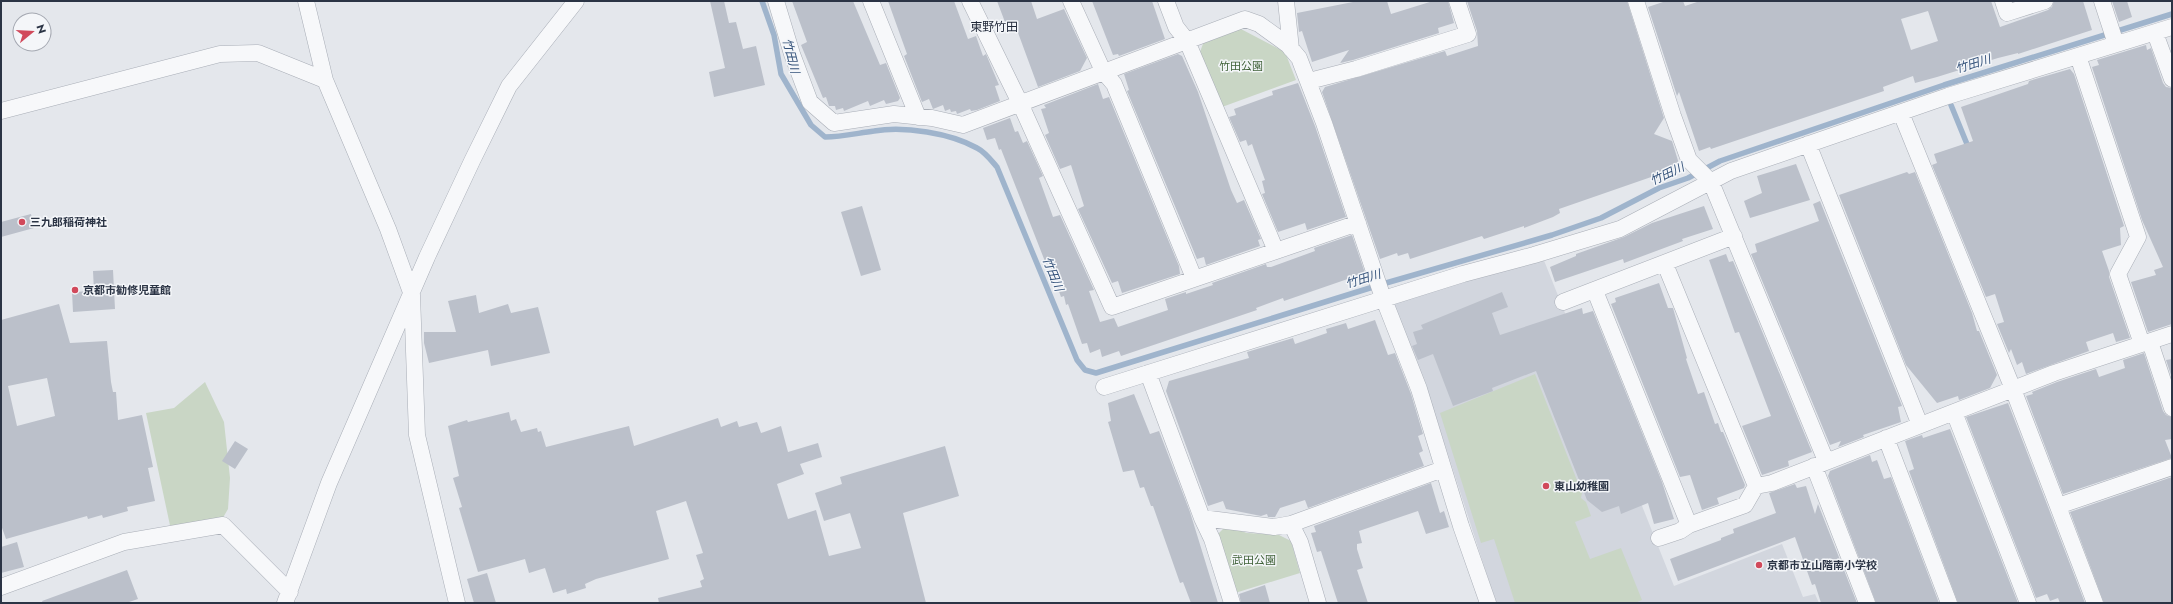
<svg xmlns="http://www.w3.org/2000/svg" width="2173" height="604" font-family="Jost,'Noto Sans JP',sans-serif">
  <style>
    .built { fill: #d2d6de }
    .green { fill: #c9d6c5 }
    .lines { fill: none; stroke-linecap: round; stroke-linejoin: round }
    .stream { stroke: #9fb4cc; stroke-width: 5.5 }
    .building { fill: #bbc0ca; fill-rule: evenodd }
    .minor-casing { stroke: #a9aeb7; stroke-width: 17 }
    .minor { stroke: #f7f8fa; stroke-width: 16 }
    .poi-dot { fill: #d1495b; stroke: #f4f6f9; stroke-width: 1.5 }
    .labels { text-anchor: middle; stroke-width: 3; stroke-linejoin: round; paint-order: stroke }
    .park-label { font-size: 11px; fill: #3f6138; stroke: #f4f6f9 }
    .poi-label { font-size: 11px; font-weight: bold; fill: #2b3445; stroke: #f4f6f9; text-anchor: start }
    .neighbourhood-label { font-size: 12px; fill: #1d2536; stroke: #f4f6f9 }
    .water-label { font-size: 12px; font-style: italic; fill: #34527a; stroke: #f4f6f9 }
  </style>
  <rect width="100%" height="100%" fill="#e4e7ec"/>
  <path class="built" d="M1543 258 1674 586 1782 544 1803 597 1815 594 1819 603H1496L1426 386 1392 301Z"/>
  <path class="green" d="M1239 28 1285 52 1296 80 1222 107 1200 52 1204 41Z
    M1535 374 1582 493 1581 498 1586 502 1591 516 1575 522 1590 559 1621 548 1642 600 1635 603H1515L1494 539 1481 543 1440 413Z
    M205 382 224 422 230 478 228 509 221 521 171 530 146 413 174 408Z
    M1226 526 1247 533 1279 535 1291 541 1300 573 1235 593 1218 534Z"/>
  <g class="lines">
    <path class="stream" d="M762 1 774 35 781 74 811 125 825 137C842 137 858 133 874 131 905 126 950 133 977 148 985 152 991 160 997 167L1077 360 1085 370 1096 373 1386 283 1552 235 1601 218 1659 188 1688 178 1720 161 1944 85 2172 14
      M1951 105 1969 149"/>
  </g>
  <path class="building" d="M710 1H724L729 23 736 22 743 49 756 46 765 85 714 97 709 72 725 68Z
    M792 1H853L880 65 886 63 900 98 898 101 886 104 884 100 870 106 868 101 844 111 843 108 836 110 835 106H829L826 97 823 98 801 45 807 42Z
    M888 1H954L968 39 976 36 983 56 986 54 991 66 999 85 995 86 1000 101 977 110 971 111 970 109 957 114 956 111 951 112 950 109 945 111 943 105 933 109 929 99 922 102 904 56 907 54Z
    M997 1H1031L1037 19 1064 9 1087 58 1080 71 1038 87 1017 30 1015 31 1014 28 1008 30Z
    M1092 1H1152L1165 39 1119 56 1118 54 1113 55Z
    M1358 1H1387L1391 14 1433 1H1448L1454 23 1438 28 1439 33 1353 60 1340 63 1349 50 1312 62 1302 31 1299 32 1297 13Z
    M1467 1H1627L1664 118 1654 134 1672 141 1680 167 1559 209 1560 213 1553 217 1524 228V226L1484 239 1482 236 1410 259 1408 253 1398 256 1397 253 1380 259 1322 92 1325 87 1445 51 1447 56 1478 46 1477 31Z
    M1666 1H1683L1685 6 1700 1H1991L2000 27 2048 10 2052 7 2054 1H2083L2092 30 2018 54V53L1998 58 1937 77 1915 83 1913 76 1883 87 1884 91 1875 94 1711 149 1710 147 1699 151 1679 92 1677 96 1648 7ZM1928 11 1938 41 1911 50 1901 19Z
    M2112 1H2127L2132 17 2119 22Z
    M2146 45 2147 50 2151 48 2163 83 2166 87 2172 88V324L2148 332 2131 282 2156 275 2154 270 2163 267 2142 220 2092 67 2099 65 2097 60Z
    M1178 54 1182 56 1198 92 1231 190 1237 203 1244 200 1261 239 1258 240 1260 246 1206 265 1204 257 1197 259 1127 91 1129 90 1124 74Z
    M2070 69 2074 74 2124 226 2120 228 2121 245 2102 251 2109 271V277L2130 338 2116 342 2113 333 2086 342 2089 351 2026 374 2022 362 2017 365 2011 349 2009 353 1997 324 2004 322 1995 294 1986 297 1932 165 1937 163 1934 154 1973 141 1961 107 2028 84 2029 81Z
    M1298 83 1315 126 1346 217 1307 230 1305 223 1278 232 1262 194 1265 193 1262 181 1265 180 1254 150 1252 144 1248 146 1246 140 1240 142 1229 117 1236 115 1234 109 1273 95 1272 91Z
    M1098 84 1103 99 1109 97 1179 266 1180 274 1122 293 1118 281 1112 283 1078 209 1084 206 1071 165 1060 169 1045 135 1049 133 1041 109 1046 108 1044 105Z
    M1010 118 1015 132 1018 131 1023 143 1027 141 1043 176 1039 178 1053 217 1060 215 1094 290 1089 291 1100 322 1114 318 1118 327 1168 310 1165 299 1186 292V294L1213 285 1212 283 1266 264 1267 267H1271L1315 251 1314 248 1352 235 1365 273 1284 301 1283 298 1256 308 1257 310 1121 356 1119 351 1102 357 1100 349 1090 353 1087 343 1082 344 1068 304 1066 305 1064 296 1061 297 1049 263 1046 264 1001 149 999 150 995 138 987 140 983 128Z
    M1796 164 1810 200 1750 218 1744 201 1762 193 1757 176Z
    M1907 172 1909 174 1915 172 1972 313 1977 331H1979L1997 375 1990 388 1959 400 1958 396 1937 403 1906 365 1839 195Z
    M1820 201 1902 406 1898 407 1901 422 1863 435 1864 437 1838 447 1841 441 1830 445 1751 254 1757 252 1755 244 1819 221 1813 204Z
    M862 206 881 270 861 276 841 212Z
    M1704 206 1713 229 1682 239 1683 241 1624 263 1623 259 1555 282 1550 267 1576 256V254L1624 237 1652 223Z
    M31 214 34 228 1 237V222Z
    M1726 254 1729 262 1733 261 1812 452 1788 461 1789 466 1762 475 1742 426 1771 416 1739 332 1735 333 1709 260Z
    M113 270 115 309 73 312 72 292 94 291 93 271Z
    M1659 283 1668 308H1673L1687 358 1686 359 1698 394 1704 392 1715 424 1718 423 1721 432H1723L1745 485 1744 488 1717 498 1719 504 1702 510 1690 475 1680 477 1611 304 1616 302 1615 298Z
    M1502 292 1508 307 1492 313 1500 335 1582 308 1583 314 1593 311 1662 482 1674 519 1654 524 1648 503 1621 514 1619 506 1602 512 1587 500 1536 371 1492 388 1493 391 1453 406 1433 354 1418 360 1412 346 1417 344 1413 332 1423 329 1421 325Z
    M476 295 479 313 508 304 511 313 538 307 550 353 491 366 488 350 429 363 424 343V332H456L448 301Z
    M59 304 70 343 107 341 111 382 113 392H116L118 420 142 415 153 467 148 468 155 501 127 507 128 511 103 518 102 515 88 519 87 516 6 539 1 525V320ZM47 378 55 416 17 426 8 386Z
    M1375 320 1388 355 1395 353 1411 394 1423 434 1418 436 1423 451 1419 453 1424 466 1308 508 1305 500 1280 508 1275 517H1268L1267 514 1261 516 1226 509 1223 501 1208 506 1166 391 1169 381 1249 358 1247 352 1293 338 1295 344 1327 333 1326 329 1346 323 1348 329Z
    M2144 353 2163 411 2166 415 2172 417V439L2165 440 2172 458 2063 494 2026 396 2033 394 2032 392 2057 382 2096 369 2099 377 2125 368 2123 360Z
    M2172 359V378L2166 360Z
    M1134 394 1150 434 1159 431 1190 512 1218 603H1191L1183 582 1180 583 1153 506H1151L1144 487 1140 488 1134 470 1123 472 1108 422 1111 421 1108 403Z
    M2008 403 2085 603H2060L2058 598 2050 601 2047 594 2036 598 1966 417Z
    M509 412 511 421 516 419 521 432 537 428 538 432 541 431 546 447 629 426 634 446 718 418 721 427 737 421 739 427 757 422 761 433 781 426 788 452 818 443 822 457 800 464 804 474 777 484 788 519 816 510 829 556 861 548 850 513 824 521 815 493 842 484 840 477 945 446 959 496 903 513 926 603H659L658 598 702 587 700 581 704 579 696 555 703 553 686 501 656 511 669 559 596 579 585 584 586 588 567 594 566 589 553 593 545 568 529 573 525 559 478 572 459 508 462 507 453 478 459 476 448 426 467 420 468 422Z
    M1950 429 2018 603H1958L1909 471 1914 469 1905 441 1922 435 1923 438Z
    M235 441 248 449 235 469 222 461Z
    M1870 455 1872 462 1877 460 1884 479 1891 477 1939 603H1876L1828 476 1830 471Z
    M2172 477V603H2104L2070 512Z
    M1431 483 1440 513 1444 511 1449 527 1426 534 1418 511 1359 531 1362 543 1357 544V549L1363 568 1357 570 1368 603H1338L1321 551 1317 552 1311 533 1316 532 1314 526Z
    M1795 484 1797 488 1806 486 1815 514 1818 504 1857 603H1821L1815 584 1812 585 1795 537 1678 581 1670 559 1721 540V538L1734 533 1733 529 1776 513 1769 493Z
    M17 542 24 567 1 573V547Z
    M127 570 138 599 126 603H43L42 601Z
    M487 573 496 603H474L467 579Z
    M1265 585 1270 603H1241L1239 594Z"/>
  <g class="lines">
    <g class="minor-casing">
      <path id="minor" d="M306 1 325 80 388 229 412 295 417 435 457 603
        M776 1 792 54 810 102 834 123 894 114 932 118 963 125 1245 19 1259 24 1288 45 1299 58 1324 123 1381 292 1419 389 1461 526 1488 603
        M871 1 918 117
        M970 1 1020 103 1112 307 1358 223
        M1071 1 1103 71 1114 84 1194 278
        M1166 1 1176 27 1187 41 1276 251
        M1286 1 1291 49
        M1636 1 1673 116 1689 160 1711 182 1826 461
        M2003 1 2007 13 2045 1
        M2102 1 2116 44
        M2155 33 2172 79
        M2078 56 2138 237 2118 274 2142 344
        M1309 81 1356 69 1468 34 1457 1
        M1 111 220 54 258 53 325 80
        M1901 113 2013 389 2095 603
        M1808 144 1920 425
        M1595 291 1689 525
        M1563 302 1734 236
        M2150 342 2172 408
        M1148 373 1202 518 1212 539 1232 603
        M1104 387 1463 274 1534 255 1620 229 1731 171 1948 96 2172 27
        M1954 412 2028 603
        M1886 438 1949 603
        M1814 466 1867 603
        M1756 486 1772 483 2054 373 2172 334
        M2058 506 2172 467
        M1202 518 1274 527 1291 524 1443 469
        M1291 524 1300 542 1318 603
        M1659 538 1680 531 1689 525 1745 505 1756 486 1665 264
        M1 587 124 542 223 525 290 592
        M285 603 329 483 427 257 472 161 509 86 576 1"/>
    </g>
    <use href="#minor" class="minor"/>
  </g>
  <g class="poi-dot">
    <circle cx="22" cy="222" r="4"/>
    <circle cx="75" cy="290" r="4"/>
    <circle cx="1546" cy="486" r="4"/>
    <circle cx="1759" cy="565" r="4"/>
  </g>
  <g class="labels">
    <g class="park-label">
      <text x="1241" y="70">竹田公園</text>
      <text x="1254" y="564">武田公園</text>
    </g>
    <g class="poi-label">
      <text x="30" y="226">三九郎稲荷神社</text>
      <text x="83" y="294">京都市勧修児童館</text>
      <text x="1554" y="490">東山幼稚園</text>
      <text x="1767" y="569">京都市立山階南小学校</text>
    </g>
    <g class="neighbourhood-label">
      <text x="994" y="31">東野竹田</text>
    </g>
    <g class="water-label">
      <text transform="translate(791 56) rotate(76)" y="4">竹田川</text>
      <text transform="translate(1973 64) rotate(-17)" y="4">竹田川</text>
      <text transform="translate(1667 174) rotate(-25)" y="4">竹田川</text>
      <text transform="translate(1053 274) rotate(68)" y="4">竹田川</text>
      <text transform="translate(1363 279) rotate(-17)" y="4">竹田川</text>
    </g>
  </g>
  <rect width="2173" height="604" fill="none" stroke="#2b3445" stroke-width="4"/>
  <g transform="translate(32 32) rotate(72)"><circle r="19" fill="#f4f6f9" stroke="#a4a8b1"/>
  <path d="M0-3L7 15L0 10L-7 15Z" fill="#d1495b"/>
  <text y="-6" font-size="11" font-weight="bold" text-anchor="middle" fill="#2b3445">N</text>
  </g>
</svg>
